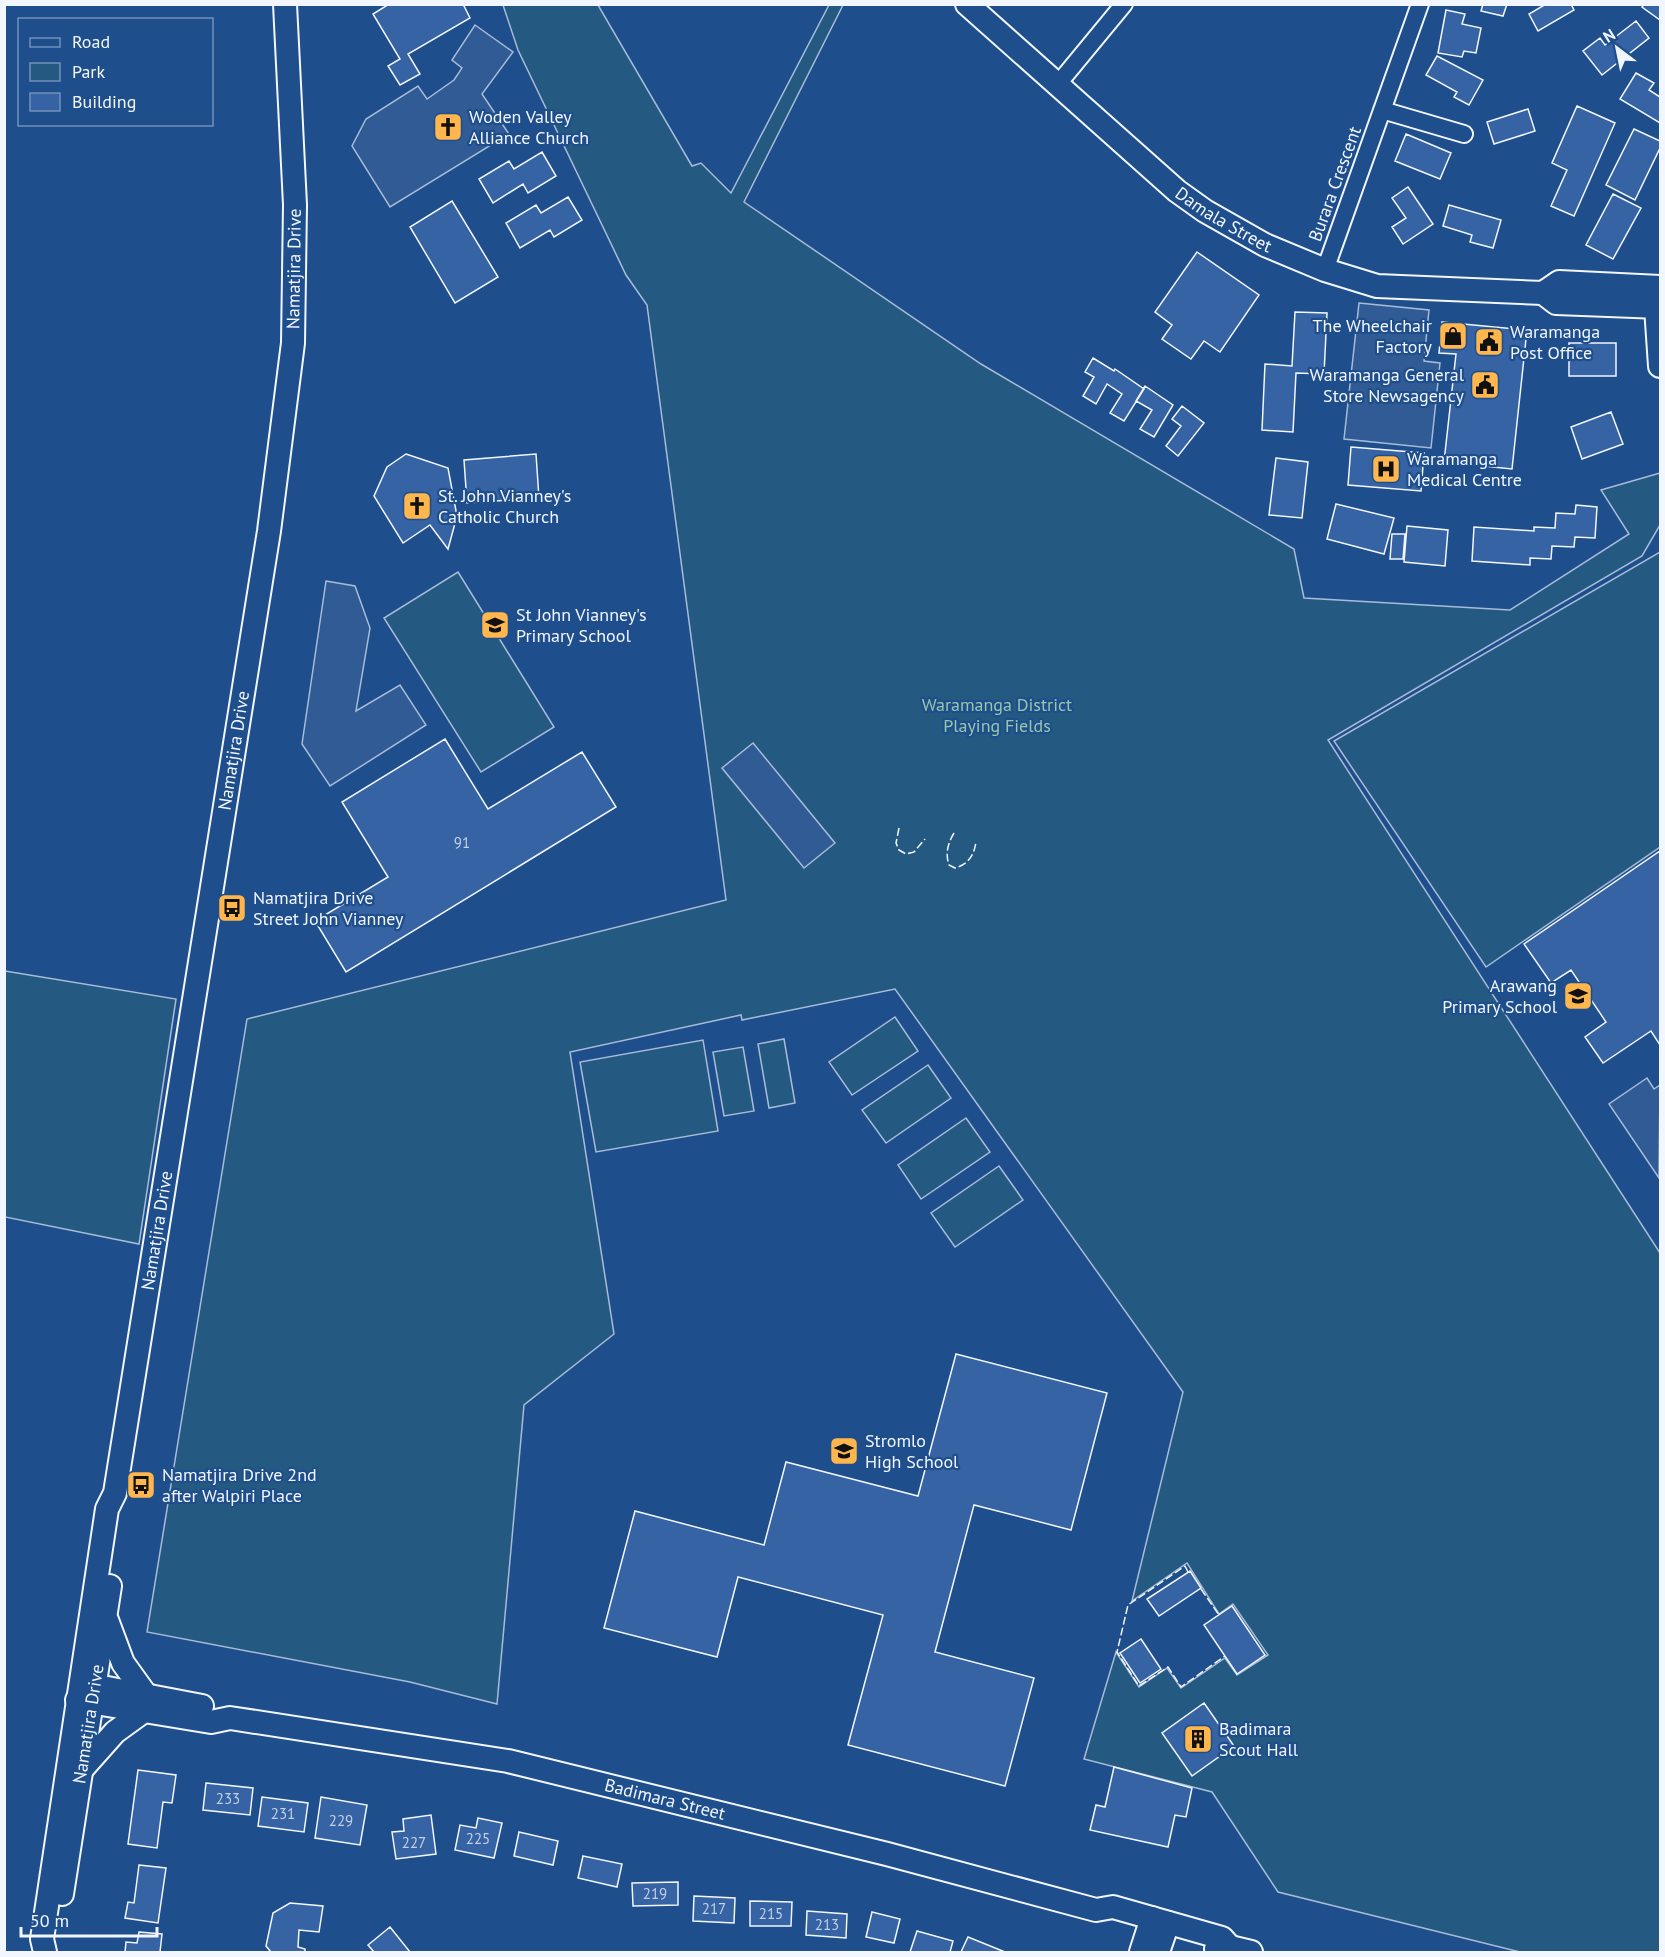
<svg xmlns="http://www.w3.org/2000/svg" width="1665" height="1957" font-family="'PT Sans',sans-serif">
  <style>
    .green { fill: #245a82; stroke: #a8bbd7; stroke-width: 1.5 }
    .parking { fill: #305b95; stroke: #a8bbd7; stroke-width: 1.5 }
    .building { fill: #3563a3; stroke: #f2f6ff; stroke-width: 1.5 }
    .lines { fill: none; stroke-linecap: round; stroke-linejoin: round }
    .street-casing { stroke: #f2f6ff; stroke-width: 20 }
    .secondary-casing { stroke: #f2f6ff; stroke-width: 26 }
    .street { stroke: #1f4e8c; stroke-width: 16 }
    .secondary { stroke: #1f4e8c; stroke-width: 22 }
    .fence { stroke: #f2f6ff; stroke-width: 1.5; stroke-dasharray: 8 3; stroke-linecap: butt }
    .labels { text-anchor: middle; stroke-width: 4.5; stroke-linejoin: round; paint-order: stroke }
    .number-label { font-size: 15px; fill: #c3d1e8 }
    .poi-label { font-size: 18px; fill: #f2f6ff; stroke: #1f4e8c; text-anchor: start }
    .street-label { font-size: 18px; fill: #f2f6ff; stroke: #1f4e8c }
    .park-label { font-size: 18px; fill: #97c8a6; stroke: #1f4e8c }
  </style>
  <rect width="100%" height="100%" fill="#1f4e8c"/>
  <path class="green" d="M503 5H598L692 166 701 163 731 193 829 5H843L744 202 981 364 1294 549 1304 598 1510 610 1629 534 1601 490 1660 473V525L1642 556 1328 740 1660 1253V1952H1520L1278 1892 1212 1792 1084 1759 1116 1652 1139 1687 1167 1668 1181 1688 1225 1658 1237 1675 1268 1655 1233 1604 1219 1614 1187 1563 1132 1601 1183 1392 895 989 742 1020 741 1015 570 1052 614 1334 524 1405 497 1704 410 1682 147 1632 247 1019 726 900 647 305 626 275 518 50Z
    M1660 552V847L1486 967 1334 741Z
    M458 572 554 727 481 772 384 618Z
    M5 971 176 999 139 1244 5 1217Z
    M895 1017 918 1051 852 1095 829 1062Z
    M784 1039 795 1103 769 1108 758 1044Z
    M703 1040 718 1131 596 1152 580 1062Z
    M743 1047 754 1111 724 1116 713 1052Z
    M928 1065 951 1098 886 1143 862 1110Z
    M966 1118 990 1152 921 1199 898 1165Z
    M999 1166 1023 1200 955 1247 931 1213Z"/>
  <path class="parking" d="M475 25 513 52 482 94 509 134 390 207 352 146 366 119 418 86 427 99 454 80 462 68 452 60Z
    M1359 303 1429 310 1424 361 1440 363 1431 448 1344 439Z
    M326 581 355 586 370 628 356 711 400 685 426 725 330 786 302 744Z
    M753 743 835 843 804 868 722 768Z
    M1647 1078 1654 1089 1660 1085 1659 1178 1609 1104Z"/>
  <path class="building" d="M389 4H463L470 18 408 54 420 74 400 85 388 66 400 59 373 14Z
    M1483 4H1507L1503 16 1481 11Z
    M1546 4H1571L1574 10 1538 31 1529 14Z
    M1644 4H1660V20L1642 7Z
    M1446 10 1465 14 1462 24 1481 28 1476 53 1464 51 1462 57 1438 53Z
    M1636 21 1649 38 1602 75 1583 51 1600 38 1605 45Z
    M1437 56 1483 80 1469 105 1454 97 1457 92 1426 75Z
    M1636 73 1654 83 1649 90 1660 97V123L1620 99Z
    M1577 106 1615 123 1574 216 1551 206 1567 170 1552 163Z
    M1528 109 1535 131 1494 144 1487 122Z
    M1634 129 1660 141V148L1635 200 1606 185Z
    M1406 134 1451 153 1440 179 1395 161Z
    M542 152 556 176 528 193 523 184 493 203 479 179 509 161 514 169Z
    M1408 187 1433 224 1403 244 1392 227 1406 218 1392 198Z
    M1613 194 1641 208 1613 259 1586 245Z
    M568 197 582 220 554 237 550 230 520 248 506 223 536 205 541 213Z
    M452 201 498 277 455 303 410 227Z
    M1449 205 1501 220 1493 248 1470 242 1472 235 1443 226Z
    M1197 252 1259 295 1220 352 1204 341 1191 359 1162 339 1172 325 1155 312Z
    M1295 312 1327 313 1324 374 1296 373 1293 432 1262 430 1265 364 1292 366Z
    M1442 322 1527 330 1512 469 1444 462 1456 354 1439 353Z
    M1569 343H1616V376H1569Z
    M1093 358 1114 371 1115 369 1144 389 1124 421 1110 413 1122 394 1107 384 1096 404 1083 396 1094 377 1085 372Z
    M1145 386 1173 405 1154 437 1140 429 1152 410 1136 401Z
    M1182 406 1204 423 1178 456 1166 446 1181 426 1172 419Z
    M1611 412 1623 444 1582 459 1571 427Z
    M1351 447 1424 453 1421 491 1348 485Z
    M406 454 448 468 457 516 448 549 430 525 403 543 374 496 387 467Z
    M536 454 539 498 467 503 464 460Z
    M1276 458 1308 462 1302 518 1269 515Z
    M1336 504 1394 518 1384 554 1327 539Z
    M1576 505 1597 507 1595 538 1575 537 1574 547 1552 546 1551 559 1530 558V565L1472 561 1474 527 1534 531V527L1555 528 1556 513 1575 514Z
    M1407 526 1448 530 1445 566 1404 562Z
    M1392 534H1405L1403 559H1390Z
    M445 739 488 809 582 752 616 807 346 972 315 921 388 877 342 802Z
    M1660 851V1045L1651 1031 1603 1063 1585 1037 1606 1022 1571 970 1551 983 1524 944Z
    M956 1354 1107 1393 1071 1530 974 1505 935 1652 1034 1678 1005 1786 848 1745 883 1615 738 1577 717 1657 604 1628 635 1511 764 1545 786 1462 918 1496Z
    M1190 1571 1201 1588 1159 1616 1147 1599Z
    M1232 1606 1265 1655 1237 1674 1204 1625Z
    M1141 1639 1161 1669 1140 1683 1120 1653Z
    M1204 1703 1234 1746 1192 1776 1162 1733Z
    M1114 1767 1192 1788 1186 1817 1175 1815 1168 1847 1090 1830 1096 1805 1105 1807Z
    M138 1770 176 1775 172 1803 163 1802 157 1848 128 1844Z
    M206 1783 253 1788 250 1815 203 1810Z
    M262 1797 308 1803 304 1832 258 1826Z
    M321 1797 367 1805 360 1845 315 1838Z
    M431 1815 436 1854 396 1859 392 1832 404 1831 403 1819Z
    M478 1818 502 1823 494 1858 455 1850 460 1825 476 1828Z
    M519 1832 558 1841 553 1865 514 1856Z
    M583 1856 622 1864 617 1887 578 1878Z
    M139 1865 166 1868 158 1923 125 1918 128 1902 134 1903Z
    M678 1882V1905L633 1906 632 1883Z
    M694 1896 735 1898 734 1923 693 1921Z
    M750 1901 792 1902 791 1926H750Z
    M290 1903 323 1906 319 1932 299 1930 298 1947 305 1949V1952H271L266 1946 273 1913Z
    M807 1911 847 1914 846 1938 806 1935Z
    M872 1912 900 1919 894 1943 866 1937Z
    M390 1927 410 1952H374L368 1945Z
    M917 1931 953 1941 950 1952H910Z
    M139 1932 162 1934 160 1952H125L126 1942 137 1943Z
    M968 1937 1005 1952H961Z"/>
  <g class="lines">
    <g class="street-casing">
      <path id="street" d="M1058 84 1124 4
        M1382 110 1464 134
        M1325 270 1420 4"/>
    </g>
    <g class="secondary-casing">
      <g id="secondary">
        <path id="s1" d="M967 4 1177 191 1205 211 1265 245 1325 270 1377 286 1543 293 1559 282 1660 287"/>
        <path d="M1658 292 1656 307 1660 366"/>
        <path d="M1543 293 1556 303 1660 307"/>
        <path d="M107 1620 123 1663 146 1695"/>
        <path d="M81 1683 202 1706"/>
        <path id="s2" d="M77 1700 211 1722 230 1718 508 1761 887 1854 1096 1910 1113 1907 1222 1938 1230 1947"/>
        <path d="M83 1768 115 1732 144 1711"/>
        <path id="s3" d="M62 1894 110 1586"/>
        <path d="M1216 1949 1230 1947 1251 1952"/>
        <path id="s4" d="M45 1952 42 1939 107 1509 115 1493 269 531 293 343 295 205 285 4"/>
        <path d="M1141 1952 1152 1918"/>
        <path d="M1158 1952 1168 1923"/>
      </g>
    </g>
    <use href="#street" class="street"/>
    <use href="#secondary" class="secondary"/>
    <path class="fence" d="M899 828 896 843 899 850 906 854 914 852 925 839
      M954 833C948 843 945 853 949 865L955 868C969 864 974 855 976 842
      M1188 1572 1185 1566 1128 1605 1117 1652 1139 1686 1168 1667 1181 1687 1225 1656
      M1201 1589 1219 1615"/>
  </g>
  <defs>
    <g id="church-square" transform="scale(1.5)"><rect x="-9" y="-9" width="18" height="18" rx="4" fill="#ffb74d" stroke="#1f4e8c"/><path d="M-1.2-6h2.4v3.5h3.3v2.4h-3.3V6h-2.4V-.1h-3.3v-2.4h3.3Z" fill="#111"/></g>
    <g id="shop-square" transform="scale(1.5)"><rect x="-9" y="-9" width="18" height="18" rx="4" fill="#ffb74d" stroke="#1f4e8c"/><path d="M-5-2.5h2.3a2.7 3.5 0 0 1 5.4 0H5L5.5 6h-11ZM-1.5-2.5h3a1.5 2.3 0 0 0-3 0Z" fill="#111"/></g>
    <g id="civic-square" transform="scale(1.5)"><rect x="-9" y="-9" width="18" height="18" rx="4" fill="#ffb74d" stroke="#1f4e8c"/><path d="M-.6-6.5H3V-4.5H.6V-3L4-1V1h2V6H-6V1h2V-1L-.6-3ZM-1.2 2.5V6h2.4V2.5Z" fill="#111"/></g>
    <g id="hospital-square" transform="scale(1.5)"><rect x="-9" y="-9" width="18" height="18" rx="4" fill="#ffb74d" stroke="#1f4e8c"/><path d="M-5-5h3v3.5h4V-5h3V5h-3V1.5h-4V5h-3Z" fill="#111"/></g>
    <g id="school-square" transform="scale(1.5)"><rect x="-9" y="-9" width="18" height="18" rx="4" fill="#ffb74d" stroke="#1f4e8c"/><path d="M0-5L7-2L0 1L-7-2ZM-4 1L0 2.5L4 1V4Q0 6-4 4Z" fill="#111"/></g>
    <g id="bus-square" transform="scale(1.5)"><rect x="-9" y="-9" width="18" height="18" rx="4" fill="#ffb74d" stroke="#1f4e8c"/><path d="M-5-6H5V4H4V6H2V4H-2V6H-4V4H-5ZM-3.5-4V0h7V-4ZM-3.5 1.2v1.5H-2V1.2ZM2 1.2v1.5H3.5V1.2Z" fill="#111"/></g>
    <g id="building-square" transform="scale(1.5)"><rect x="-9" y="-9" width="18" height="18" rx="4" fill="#ffb74d" stroke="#1f4e8c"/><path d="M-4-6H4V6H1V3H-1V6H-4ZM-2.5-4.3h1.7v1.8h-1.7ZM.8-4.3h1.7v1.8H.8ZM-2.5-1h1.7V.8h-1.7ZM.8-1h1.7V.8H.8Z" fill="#111"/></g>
  </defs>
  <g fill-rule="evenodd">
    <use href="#church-square" x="448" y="127"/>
    <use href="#shop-square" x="1453" y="336"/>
    <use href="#civic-square" x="1489" y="342"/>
    <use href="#civic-square" x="1485" y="385"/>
    <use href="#hospital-square" x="1386" y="469"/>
    <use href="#church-square" x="417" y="506"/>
    <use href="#school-square" x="495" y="625"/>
    <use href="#bus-square" x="232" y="908"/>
    <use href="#school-square" x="1578" y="996"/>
    <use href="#school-square" x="844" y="1451"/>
    <use href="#bus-square" x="141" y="1485"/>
    <use href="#building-square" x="1198" y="1739"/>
  </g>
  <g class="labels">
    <g class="number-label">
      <text x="462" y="848">91</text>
      <text x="228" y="1804">233</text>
      <text x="283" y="1819">231</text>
      <text x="341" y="1826">229</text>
      <text x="478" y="1844">225</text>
      <text x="414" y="1848">227</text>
      <text x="655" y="1899">219</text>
      <text x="714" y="1914">217</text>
      <text x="771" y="1919">215</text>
      <text x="827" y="1930">213</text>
    </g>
    <g class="poi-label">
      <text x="469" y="123">Woden Valley<tspan x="469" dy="21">Alliance Church</tspan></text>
      <text x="1432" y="332" text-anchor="end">The Wheelchair<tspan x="1432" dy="21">Factory</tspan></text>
      <text x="1510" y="338">Waramanga<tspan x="1510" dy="21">Post Office</tspan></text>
      <text x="1464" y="381" text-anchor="end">Waramanga General<tspan x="1464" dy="21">Store Newsagency</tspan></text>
      <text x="1407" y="465">Waramanga<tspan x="1407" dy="21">Medical Centre</tspan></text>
      <text x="438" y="502">St. John Vianney's<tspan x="438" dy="21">Catholic Church</tspan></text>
      <text x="516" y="621">St John Vianney's<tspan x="516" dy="21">Primary School</tspan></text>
      <text x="253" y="904">Namatjira Drive<tspan x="253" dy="21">Street John Vianney</tspan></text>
      <text x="1557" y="992" text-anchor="end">Arawang<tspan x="1557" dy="21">Primary School</tspan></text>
      <text x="865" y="1447">Stromlo<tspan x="865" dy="21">High School</tspan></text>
      <text x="162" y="1481">Namatjira Drive 2nd<tspan x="162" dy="21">after Walpiri Place</tspan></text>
      <text x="1219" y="1735">Badimara<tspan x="1219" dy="21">Scout Hall</tspan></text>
    </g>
    <g class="street-label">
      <text transform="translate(1335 184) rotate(-70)" y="6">Burara Crescent</text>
      <text dy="6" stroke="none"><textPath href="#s1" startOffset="336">Damala Street</textPath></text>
      <text dy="6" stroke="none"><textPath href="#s4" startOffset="1704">Namatjira Drive</textPath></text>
      <text dy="6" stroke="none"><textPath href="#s4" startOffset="1218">Namatjira Drive</textPath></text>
      <text dy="6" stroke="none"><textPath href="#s4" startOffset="732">Namatjira Drive</textPath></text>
      <text dy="6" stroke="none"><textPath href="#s3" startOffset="172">Namatjira Drive</textPath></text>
      <text dy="6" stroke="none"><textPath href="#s2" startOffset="598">Badimara Street</textPath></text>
    </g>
    <g class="park-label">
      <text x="997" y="711">Waramanga District<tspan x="997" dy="21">Playing Fields</tspan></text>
    </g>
  </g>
  <rect width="1665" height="1957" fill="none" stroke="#f2f6ff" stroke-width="12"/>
  <rect x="18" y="18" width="195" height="108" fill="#1f4e8c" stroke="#7391ba" stroke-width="1.5"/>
  <rect x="30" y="38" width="30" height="9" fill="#1f4e8c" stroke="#7391ba" stroke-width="1.5"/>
  <text x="72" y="48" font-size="18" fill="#f2f6ff">Road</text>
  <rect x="30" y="63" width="30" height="18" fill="#245a82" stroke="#7391ba" stroke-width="1.5"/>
  <text x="72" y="78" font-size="18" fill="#f2f6ff">Park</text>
  <rect x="30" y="93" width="30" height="18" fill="#3563a3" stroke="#7391ba" stroke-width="1.5"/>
  <text x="72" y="108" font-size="18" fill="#f2f6ff">Building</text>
  <g transform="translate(1617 48) rotate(328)" stroke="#1f4e8c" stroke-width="4.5" paint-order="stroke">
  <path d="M0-4.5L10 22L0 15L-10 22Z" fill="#f2f6ff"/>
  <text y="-9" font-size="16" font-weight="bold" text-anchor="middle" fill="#f2f6ff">N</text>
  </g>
  <path d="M21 1927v9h136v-9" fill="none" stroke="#f2f6ff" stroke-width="3"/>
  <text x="30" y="1927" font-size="18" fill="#f2f6ff" stroke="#1f4e8c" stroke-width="4.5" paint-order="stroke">50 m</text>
</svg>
